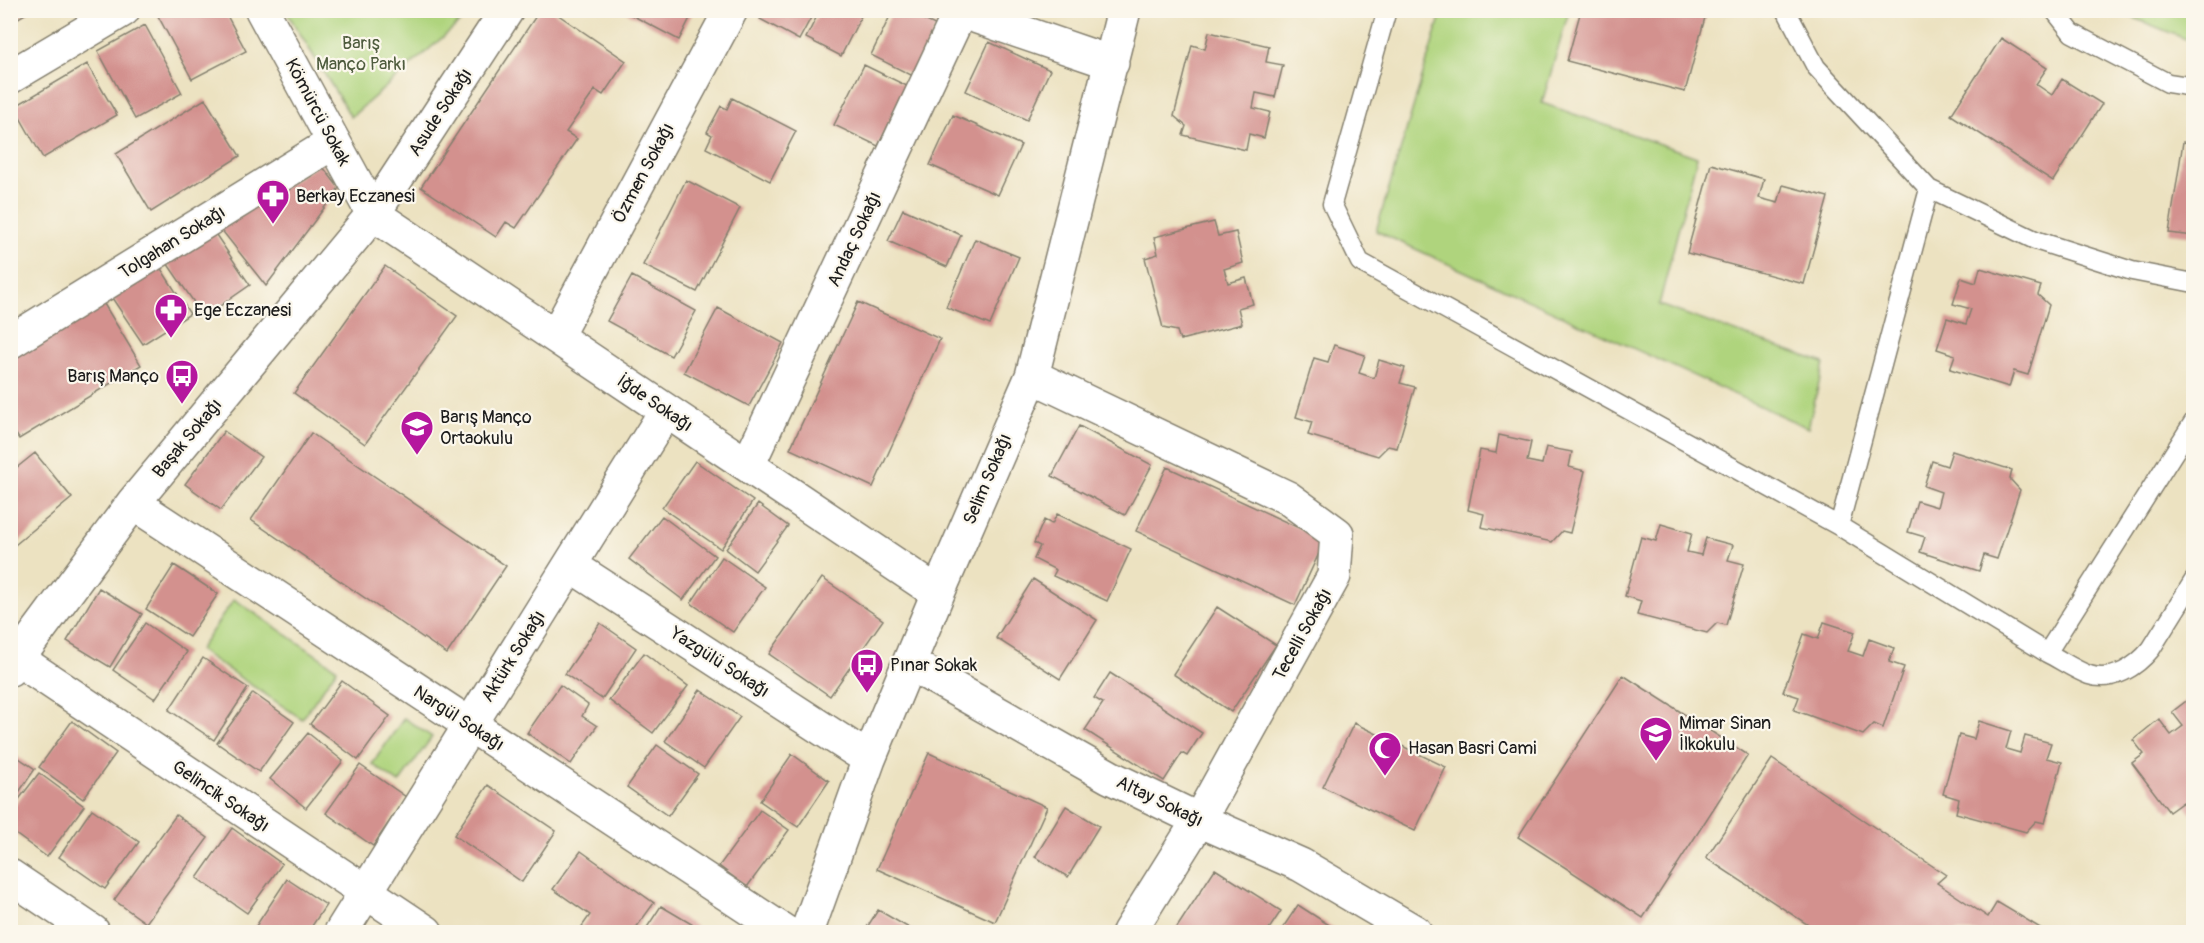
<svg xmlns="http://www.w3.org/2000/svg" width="2204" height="943" font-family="Pangolin,sans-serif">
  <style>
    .green { fill: #afd47d; stroke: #66784c; stroke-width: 1.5 }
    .building { fill: #d3918e }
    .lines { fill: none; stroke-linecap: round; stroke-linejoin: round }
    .lane-casing { stroke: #847f6e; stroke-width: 21 }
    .street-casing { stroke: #847f6e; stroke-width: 36 }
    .lane { stroke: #fff; stroke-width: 18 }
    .street { stroke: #fff; stroke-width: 33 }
    .labels { text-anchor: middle; stroke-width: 4.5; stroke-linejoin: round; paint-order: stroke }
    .park-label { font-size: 18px; fill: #4f5c3e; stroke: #fbf7ec }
    .street-label { font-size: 18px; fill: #1c1c1c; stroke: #fbf7ec }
    .poi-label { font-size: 18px; fill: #1c1c1c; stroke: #fbf7ec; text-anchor: start }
  </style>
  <rect width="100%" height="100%" fill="#fbf7ec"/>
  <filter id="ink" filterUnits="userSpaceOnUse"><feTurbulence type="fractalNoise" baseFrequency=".0167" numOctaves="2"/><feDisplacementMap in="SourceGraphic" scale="12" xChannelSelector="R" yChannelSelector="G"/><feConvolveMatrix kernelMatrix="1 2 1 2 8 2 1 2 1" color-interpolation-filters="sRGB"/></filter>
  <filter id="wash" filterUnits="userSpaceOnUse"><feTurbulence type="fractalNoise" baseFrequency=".008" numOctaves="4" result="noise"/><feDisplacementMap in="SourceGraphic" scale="24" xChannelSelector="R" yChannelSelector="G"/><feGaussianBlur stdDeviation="1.35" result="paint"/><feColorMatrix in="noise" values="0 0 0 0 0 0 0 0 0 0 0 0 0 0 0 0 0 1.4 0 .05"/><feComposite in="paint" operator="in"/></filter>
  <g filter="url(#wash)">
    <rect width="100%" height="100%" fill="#ece2c1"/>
    <path class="green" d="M286 11H473L351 117Z
      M1442 11H1569L1542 103 1697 157 1659 305 1824 363 1808 428 1376 231Z
      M2120 11H2193V42L2124 14Z
      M234 599 337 669 302 719 199 650Z
      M404 718 432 737 399 783 372 764Z"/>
    <g id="blocks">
      <path class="building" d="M10 10H32L10 23Z
        M164 10H224L246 51 192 79 157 14Z
        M540 10H551L626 61 603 95 595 90 566 132 577 139 516 228 506 222 496 237 421 187Z
        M622 10H694L679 40Z
        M765 10H815L799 40 760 19Z
        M820 10H864L841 56 806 38Z
        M893 10H904L937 26 913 76 871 55Z
        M1581 10H1707L1685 92 1567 61Z
        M145 25 182 93 135 119 98 51Z
        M1209 32 1269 46 1266 62 1283 65 1275 97 1256 93 1253 108 1270 112 1264 138 1249 134 1246 150 1183 135 1186 126 1174 116 1192 45 1205 49Z
        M2001 38 2047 68 2036 84 2052 95 2062 79 2102 104 2053 181 1951 115Z
        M989 42 1050 70 1027 120 966 91Z
        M87 64 117 115 43 158 14 107Z
        M864 65 907 86 878 146 834 125Z
        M732 98 796 131 770 181 706 148 712 135 707 132 721 106 727 109Z
        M205 99 240 156 151 212 116 154Z
        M953 115 1021 145 998 195 930 165Z
        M2183 142 2194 144V236L2169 233Z
        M320 163 339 188 266 286 220 228Z
        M1711 164 1764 179 1759 198 1778 203 1783 185 1828 197 1804 284 1687 253Z
        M686 180 740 208 697 292 643 265Z
        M903 209 961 235 947 267 888 241Z
        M1214 222 1218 236 1236 232 1243 263 1224 269 1228 283 1246 278 1253 304 1238 308 1242 324 1180 340 1177 331 1163 328 1145 258 1158 254 1154 237Z
        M212 229 250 285 204 317 165 260Z
        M975 239 1019 257 990 325 946 307Z
        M158 264 190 314 143 344 110 295Z
        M385 266 457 316 365 444 294 393Z
        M1980 268 2041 286 2038 295 2049 305 2028 375 2014 371 2009 387 1950 369 1955 355 1937 349 1947 318 1966 324 1971 309 1953 304 1961 278 1976 283Z
        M632 276 696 311 671 356 607 321Z
        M101 299 141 365 19 439 10 425V354Z
        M858 302 940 339 873 487 790 449Z
        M718 308 783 343 749 406 684 372Z
        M1334 345 1365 355 1359 373 1374 378 1379 360 1405 368 1400 383 1415 387 1397 448 1388 446 1378 456 1308 435 1312 422 1296 417 1314 358 1328 362Z
        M1079 426 1152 465 1125 515 1052 476Z
        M224 431 261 457 221 510 185 484Z
        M311 433 506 566 447 654 251 520Z
        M1499 435 1531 442 1527 461 1542 464 1546 447 1572 452 1569 467 1585 471 1570 533 1562 531 1552 542 1481 527 1484 514 1468 510 1480 450 1496 453Z
        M1952 451 2012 470 2010 479 2020 490 1997 559 1984 555 1979 571 1920 552 1925 537 1908 532 1917 501 1937 507 1941 492 1924 486 1932 461 1947 466Z
        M35 453 72 498 10 549V473Z
        M695 461 753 501 721 549 662 508Z
        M1167 467 1325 540 1295 605 1136 531Z
        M758 504 788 526 755 571 726 549Z
        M1057 514 1131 549 1107 601 1053 576 1056 570 1034 559 1040 546 1034 543 1044 520 1052 524Z
        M662 516 715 556 683 600 629 559Z
        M1661 524 1692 533 1687 552 1701 555 1706 538 1733 545 1728 560 1744 564 1726 625 1717 623 1707 633 1637 615 1641 601 1625 596 1641 537 1656 541Z
        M722 557 765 587 733 632 691 603Z
        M174 565 218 594 189 637 146 609Z
        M822 578 883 620 830 696 769 654Z
        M1033 579 1097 620 1060 679 996 638Z
        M99 588 142 614 110 667 67 641Z
        M1217 607 1276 645 1231 712 1173 674Z
        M1824 622 1855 632 1848 651 1863 656 1869 639 1894 648 1889 662 1904 667 1883 728 1874 724 1863 735 1794 710 1799 697 1783 692 1804 634 1818 639Z
        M145 623 187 652 155 699 113 670Z
        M600 623 636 648 602 699 565 674Z
        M644 653 688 686 653 733 609 700Z
        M203 658 248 688 214 740 169 710Z
        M1110 673 1202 733 1187 756 1182 753 1164 781 1085 730 1103 703 1094 698Z
        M1623 675 1748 755 1643 918 1518 837Z
        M342 681 390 716 358 760 310 724Z
        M560 685 588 705 582 716 597 726 571 764 527 733Z
        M700 690 740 717 704 768 665 741Z
        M253 693 294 722 259 772 217 743Z
        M2194 695V811L2191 813 2183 802 2169 812 2132 763 2144 754 2133 740 2159 719 2171 735 2183 726 2172 712Z
        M72 721 116 753 83 799 39 767Z
        M1979 721 2011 731 2006 749 2020 753 2025 736 2051 743 2046 758 2062 762 2045 823 2036 821 2026 832 1956 813 1959 799 1943 794 1959 735 1974 739Z
        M1354 723 1446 767 1415 831 1323 787Z
        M308 733 343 761 306 808 270 779Z
        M657 745 698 774 668 816 627 787Z
        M10 752 35 769 10 805Z
        M929 753 1047 807 995 922 877 869Z
        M792 754 829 781 798 827 760 801Z
        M1772 759 1946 875 1937 883 1988 917 1997 902 2047 932H1819L1706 858Z
        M360 765 406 797 373 846 326 813Z
        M39 773 84 806 47 857 10 830V811Z
        M488 785 556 831 522 882 454 835Z
        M1066 806 1099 826 1068 877 1035 857Z
        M92 809 139 842 105 889 59 857Z
        M760 810 789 830 747 887 719 866Z
        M176 815 208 838 146 923 114 900Z
        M232 828 282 864 247 913 197 878Z
        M581 851 654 903 633 932H578L590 915 553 889Z
        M1215 869 1281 911 1267 932H1174Z
        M287 879 326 905 308 932H252Z
        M1298 905 1340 932H1280Z
        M661 906 705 932H644Z
        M878 910 916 932H864Z"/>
    </g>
  </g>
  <g filter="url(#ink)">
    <use href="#blocks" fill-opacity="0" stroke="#847f6e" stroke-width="1.5"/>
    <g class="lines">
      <g class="lane-casing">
        <path id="lane" d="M1387 10 1332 204 1360 262 1839 526 2047 653 2194 421
          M1786 10 1816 67 1929 189 2035 240 2132 271 2194 283
          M2054 10 2072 33 2168 83 2194 87
          M1839 526 1929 189
          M2047 653C2061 660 2075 670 2089 675 2113 683 2137 666 2151 649L2194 580"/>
      </g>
      <g class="street-casing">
        <path id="street" d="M262 10 373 214 938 593
          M957 10 1112 63
          M10 77 123 10
          M556 336 731 10
          M10 342 334 142
          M1032 376 1288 498 1337 534 1334 576 1199 820 1129 932
          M748 465 960 12
          M133 503 785 932
          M570 565 869 759
          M10 654 426 932
          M909 663 1110 777 1199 820 1301 865 1415 932
          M10 669 133 503 373 214 507 10
          M10 876 93 932
          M341 932 666 411
          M807 932 869 759 938 593 1032 376 1124 10"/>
      </g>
      <use href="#lane" class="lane"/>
      <use href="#street" class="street"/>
    </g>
  </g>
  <defs>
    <g id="pharmacy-pin" transform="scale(1.725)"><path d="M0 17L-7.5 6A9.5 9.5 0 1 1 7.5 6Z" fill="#b5179e" stroke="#fbf7ec"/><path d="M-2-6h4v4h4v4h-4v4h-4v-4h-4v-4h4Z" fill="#fff"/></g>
    <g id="bus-pin" transform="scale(1.725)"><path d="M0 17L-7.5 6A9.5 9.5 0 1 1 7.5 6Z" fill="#b5179e" stroke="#fbf7ec"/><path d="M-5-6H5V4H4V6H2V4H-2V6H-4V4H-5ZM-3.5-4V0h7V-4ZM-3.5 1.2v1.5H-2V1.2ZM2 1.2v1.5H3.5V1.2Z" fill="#fff"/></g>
    <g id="school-pin" transform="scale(1.725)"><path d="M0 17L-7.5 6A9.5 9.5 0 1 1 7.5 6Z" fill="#b5179e" stroke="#fbf7ec"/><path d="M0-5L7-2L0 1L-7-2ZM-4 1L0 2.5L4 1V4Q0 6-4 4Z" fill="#fff"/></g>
    <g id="mosque-pin" transform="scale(1.725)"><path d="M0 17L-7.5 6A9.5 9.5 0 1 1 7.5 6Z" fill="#b5179e" stroke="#fbf7ec"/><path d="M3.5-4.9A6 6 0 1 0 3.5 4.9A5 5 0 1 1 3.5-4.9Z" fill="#fff"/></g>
  </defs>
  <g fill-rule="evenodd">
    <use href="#pharmacy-pin" x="273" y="196"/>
    <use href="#pharmacy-pin" x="171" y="310"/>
    <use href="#bus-pin" x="182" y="376"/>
    <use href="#school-pin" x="417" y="427"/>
    <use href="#bus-pin" x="867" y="665"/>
    <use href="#school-pin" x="1656" y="733"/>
    <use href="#mosque-pin" x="1385" y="748"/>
  </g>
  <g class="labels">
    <g class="park-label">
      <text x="361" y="49">Barış<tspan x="361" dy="21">Manço Parkı</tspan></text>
    </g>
    <g class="street-label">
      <text transform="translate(318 112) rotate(62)" y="6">Kömürcü Sokak</text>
      <text transform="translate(440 112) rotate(-57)" y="6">Asude Sokağı</text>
      <text transform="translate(643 173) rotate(-62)" y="6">Özmen Sokağı</text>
      <text transform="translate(854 239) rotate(-65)" y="6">Andaç Sokağı</text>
      <text transform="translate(172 242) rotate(-32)" y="6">Tolgahan Sokağı</text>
      <text transform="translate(655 403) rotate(34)" y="6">İğde Sokağı</text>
      <text transform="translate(187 438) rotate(-50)" y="6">Başak Sokağı</text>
      <text transform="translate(987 479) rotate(-67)" y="6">Selim Sokağı</text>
      <text transform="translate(1302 634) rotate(-61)" y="6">Tecelli Sokağı</text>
      <text transform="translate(513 656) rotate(-58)" y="6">Aktürk Sokağı</text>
      <text transform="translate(720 662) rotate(33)" y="6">Yazgülü Sokağı</text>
      <text transform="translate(459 718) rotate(33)" y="6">Nargül Sokağı</text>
      <text transform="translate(221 796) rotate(34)" y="6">Gelincik Sokağı</text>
      <text transform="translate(1160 801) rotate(26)" y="6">Altay Sokağı</text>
    </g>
    <g class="poi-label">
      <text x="296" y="202">Berkay Eczanesi</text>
      <text x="194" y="316">Ege Eczanesi</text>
      <text x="159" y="382" text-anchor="end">Barış Manço</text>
      <text x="440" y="423">Barış Manço<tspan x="440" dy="21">Ortaokulu</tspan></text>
      <text x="890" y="671">Pınar Sokak</text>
      <text x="1679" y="729">Mimar Sinan<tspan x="1679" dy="21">İlkokulu</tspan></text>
      <text x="1408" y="754">Hasan Basri Cami</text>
    </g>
  </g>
  <rect width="2204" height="943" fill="none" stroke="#fbf7ec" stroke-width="36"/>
</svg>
